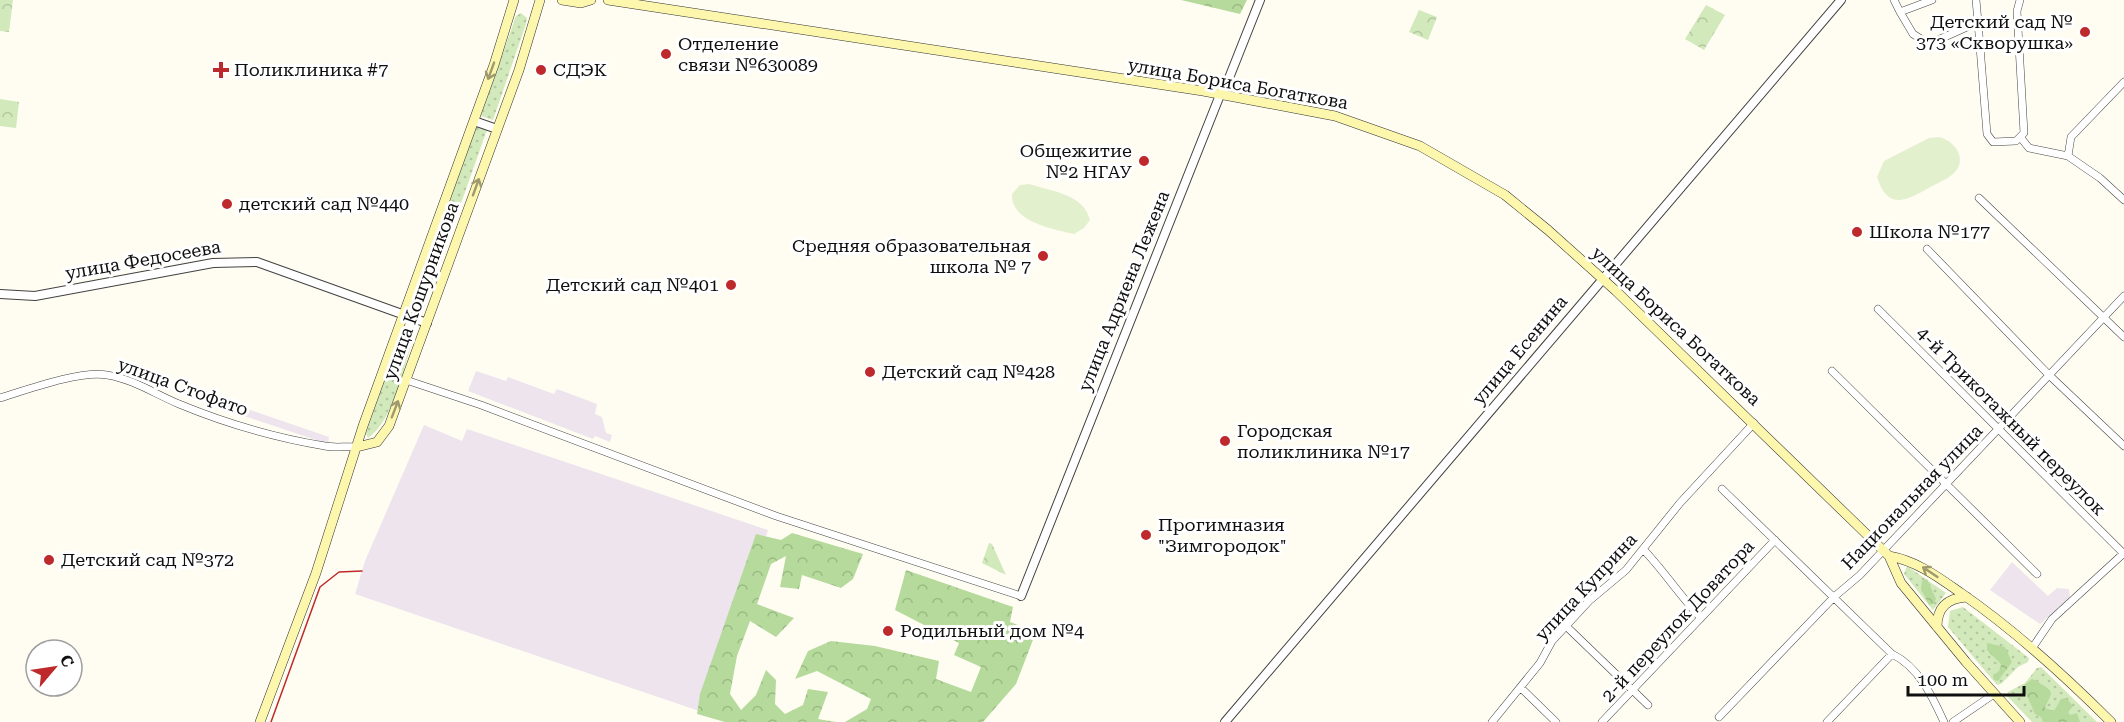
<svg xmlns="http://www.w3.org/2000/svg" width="2124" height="722" font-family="'Roboto Serif',serif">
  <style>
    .industrial { fill: #ede4ed }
    .grass { fill: url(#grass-dots) }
    .forest { fill: url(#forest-crowns) }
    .park { fill: url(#park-crowns) }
    .pitch { fill: #e3f0cd }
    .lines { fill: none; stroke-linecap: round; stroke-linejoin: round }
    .minor-casing { stroke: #424242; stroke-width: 8 }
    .tertiary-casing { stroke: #424242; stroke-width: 10 }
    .secondary-casing { stroke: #313131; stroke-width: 10 }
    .minor { stroke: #fff; stroke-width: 7 }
    .tertiary { stroke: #fff; stroke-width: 8 }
    .secondary { stroke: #fdf7ae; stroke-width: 9 }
    .tram { stroke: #be292b; stroke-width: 1.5 }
    .oneway { stroke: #9e9a6e }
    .poi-dot { fill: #be292b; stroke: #fff; stroke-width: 2 }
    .labels { text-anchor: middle; stroke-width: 6; stroke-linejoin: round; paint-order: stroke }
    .poi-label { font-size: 18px; fill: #0f0f0f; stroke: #fff; text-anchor: start }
    .street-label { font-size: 18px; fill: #0f0f0f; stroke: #fff }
  </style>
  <defs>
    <pattern id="grass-dots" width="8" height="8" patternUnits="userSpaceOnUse" patternTransform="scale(1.5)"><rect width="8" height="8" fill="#d2e9bb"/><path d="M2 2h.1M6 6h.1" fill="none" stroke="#b3c7a0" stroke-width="1.8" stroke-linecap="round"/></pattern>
    <pattern id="forest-crowns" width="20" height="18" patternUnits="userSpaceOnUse" patternTransform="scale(1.5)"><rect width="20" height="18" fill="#b5da9b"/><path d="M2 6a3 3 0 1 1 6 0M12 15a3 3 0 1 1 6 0" fill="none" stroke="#9aba84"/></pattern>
    <pattern id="park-crowns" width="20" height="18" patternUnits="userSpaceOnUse" patternTransform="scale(1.5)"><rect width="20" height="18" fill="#d2e9bb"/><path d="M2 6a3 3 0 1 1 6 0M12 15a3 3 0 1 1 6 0" fill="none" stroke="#b3c7a0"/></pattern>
  </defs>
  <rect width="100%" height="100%" fill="#fffdf2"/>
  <path class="industrial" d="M476 371 506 381 508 377 554 394 557 389 597 404 595 414 602 417 606 433 612 435 610 442 595 436 593 439 468 391Z
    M236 405 329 437 328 444 235 413Z
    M424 425 462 441 467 429 768 530 708 714 355 594 365 561Z
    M2012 562 2048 596 2057 588 2069 589 2070 597 2040 624 1990 590Z"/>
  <path class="grass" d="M521 13 527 18 526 24 493 120 481 116 516 16Z
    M476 126 487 130 422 313 411 310Z
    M402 332 414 336C404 366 394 420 368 438L366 433Z
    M1907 566 1946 593 1933 610 1904 574Z
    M1963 607 2029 658 2028 662 2018 667 2001 684 1997 685 1948 627 1950 611Z
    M2041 667 2097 722H2032L2007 696 2008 692 2025 683 2037 668Z"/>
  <path class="forest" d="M1181 0H1247L1240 14Z
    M792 533 863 554 853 579 841 588 802 575 799 589 780 587 786 556 771 564 757 604 794 618 776 637 750 621 737 656 730 694 741 710 756 695 766 670 776 680 775 704 785 714 803 705 808 689 828 692 818 719 836 722H725L697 714 700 694 756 534 781 540Z
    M906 570 1013 607 1010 622 1036 632 1016 684 983 722H845L867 709 871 699 817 671 795 679 808 651 831 641 875 646 939 661 936 679 971 692 981 667 954 655 959 643 895 610Z
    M1927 579 1936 599 1933 604 1929 605 1921 589 1922 581Z
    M1987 643 2005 647 2012 662 1998 681 1994 680 1993 676 2000 670 2001 664 1987 650Z
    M2032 679C2036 680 2038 682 2041 684 2057 693 2050 694 2045 708L2054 711 2061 699 2066 698 2073 706 2068 712 2070 715 2077 713 2080 722H2043L2041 717 2035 714 2023 686Z"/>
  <path class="park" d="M0 0H13L9 32 0 31Z
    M1706 5 1725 15 1704 50 1685 39Z
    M1419 10 1437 17 1428 40 1409 32Z
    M0 99 19 102 16 128 0 126Z
    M989 543 992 544 1006 575 982 563Z"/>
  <path class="pitch" d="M1939 137C1953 140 1968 157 1955 172 1949 179 1935 184 1927 189 1904 202 1887 209 1877 177L1884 161 1929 138Z
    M1029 184C1051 191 1084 194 1090 220L1084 228 1074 234C1052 229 1010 221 1012 194L1020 185Z"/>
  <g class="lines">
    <g class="minor-casing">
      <path id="minor" d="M1894 0 1900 12 1932 0
        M1900 12 1913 34 1929 44 1978 22 1976 0
        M1978 22 1987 134 1993 142 2016 141 2024 133 2017 11 2020 0
        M2021 138 2029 148 2068 156 2100 178 2124 200
        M2068 156 2071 137 2124 82
        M1979 198 2124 337
        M1927 249 2049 375 2124 446
        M1878 309 2124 554
        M1832 371 2037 574
        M406 380 481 405 776 516 1021 596
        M0 398C26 390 81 370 107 375 133 379 155 394 179 404 225 423 276 438 325 446 335 448 346 446 357 447
        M1722 489 1892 654C1919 667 1932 696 1944 722
        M1643 549C1664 571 1680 596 1701 618
        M1566 626 1648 705
        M2033 647 2052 619 2124 553
        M1521 688 1556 722
        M1719 717 1834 597 1860 575 2124 296
        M1492 722 1540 663 1552 641 1589 601 1626 570 1680 503 1754 423
        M1602 722 1775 540
        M1827 722 1892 654
        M1953 722 1994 694"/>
    </g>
    <g class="tertiary-casing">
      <path id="tertiary" d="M474 121 497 129
        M0 294 35 296 213 263 257 262 427 323
        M1021 596 1220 95 1229 78 1260 0
        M1225 722 1841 0"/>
    </g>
    <g class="secondary-casing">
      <path id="secondary" d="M562 0 581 3 591 0
        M608 0 1203 91 1335 116 1420 146 1505 195 1548 230 1616 291 1889 556 1901 583 1966 662 2020 722
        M357 447 377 442 389 426 519 70 540 0
        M1889 556C1917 561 1938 577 1961 593 2016 631 2064 675 2111 722
        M1937 627C1937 607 1948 598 1967 597
        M260 722 316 573 363 426 494 65 514 0"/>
    </g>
    <use href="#minor" class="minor"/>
    <use href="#tertiary" class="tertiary"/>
    <use href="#secondary" class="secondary"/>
    <path class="tram" d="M271 722 320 587 339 572 362 571"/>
  </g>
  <defs><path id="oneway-shaft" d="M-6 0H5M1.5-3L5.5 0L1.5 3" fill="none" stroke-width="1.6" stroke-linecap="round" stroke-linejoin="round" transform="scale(1.5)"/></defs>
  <g class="oneway">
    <use href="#oneway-shaft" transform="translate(491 71) rotate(110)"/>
    <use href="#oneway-shaft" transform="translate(476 187) rotate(-70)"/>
    <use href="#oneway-shaft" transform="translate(395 409) rotate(-69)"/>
    <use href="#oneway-shaft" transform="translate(1930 572) rotate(-146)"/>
  </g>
  <g class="poi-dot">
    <circle cx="2085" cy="32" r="6"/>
    <circle cx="666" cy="54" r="6"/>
    <path d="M218 61h6v6h6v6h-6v6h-6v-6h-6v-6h6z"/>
    <circle cx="541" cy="70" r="6"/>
    <circle cx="1144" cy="161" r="6"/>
    <circle cx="227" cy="204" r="6"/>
    <circle cx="1857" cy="232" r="6"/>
    <circle cx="1043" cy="256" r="6"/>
    <circle cx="731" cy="285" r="6"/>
    <circle cx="870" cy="372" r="6"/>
    <circle cx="1225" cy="441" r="6"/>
    <circle cx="1146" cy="535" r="6"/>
    <circle cx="49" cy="560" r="6"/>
    <circle cx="888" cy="631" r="6"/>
  </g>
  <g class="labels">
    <g class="poi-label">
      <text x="2073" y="28" text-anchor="end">Детский сад №<tspan x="2073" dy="21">373 «Скворушка»</tspan></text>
      <text x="678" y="50">Отделение<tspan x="678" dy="21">связи №630089</tspan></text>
      <text x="234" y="76">Поликлиника #7</text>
      <text x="553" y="76">СДЭК</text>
      <text x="1132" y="157" text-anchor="end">Общежитие<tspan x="1132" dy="21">№2 НГАУ</tspan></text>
      <text x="239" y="210">детский сад №440</text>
      <text x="1869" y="238">Школа №177</text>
      <text x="1031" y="252" text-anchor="end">Средняя образовательная<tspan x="1031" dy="21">школа № 7</tspan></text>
      <text x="719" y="291" text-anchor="end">Детский сад №401</text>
      <text x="882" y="378">Детский сад №428</text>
      <text x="1237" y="437">Городская<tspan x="1237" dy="21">поликлиника №17</tspan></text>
      <text x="1158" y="531">Прогимназия<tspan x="1158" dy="21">"Зимгородок"</tspan></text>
      <text x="61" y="566">Детский сад №372</text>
      <text x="900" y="637">Родильный дом №4</text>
    </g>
    <g class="street-label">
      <text transform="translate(1238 84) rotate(10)" y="6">улица Бориса Богаткова</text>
      <text transform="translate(143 260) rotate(-10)" y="6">улица Федосеева</text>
      <text transform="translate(421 291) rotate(-70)" y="6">улица Кошурникова</text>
      <text transform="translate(1124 291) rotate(-68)" y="6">улица Адриена Лежена</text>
      <text transform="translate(1676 326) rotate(43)" y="6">улица Бориса Богаткова</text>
      <text transform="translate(1520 350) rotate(-50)" y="6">улица Есенина</text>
      <text transform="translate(183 387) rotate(20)" y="6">улица Стофато</text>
      <text transform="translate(2011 421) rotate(45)" y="6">4-й Трикотажный переулок</text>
      <text transform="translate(1912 497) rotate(-46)" y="6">Национальная улица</text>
      <text transform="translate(1586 587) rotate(-47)" y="6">улица Куприна</text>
      <text transform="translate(1678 621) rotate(-47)" y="6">2-й переулок Доватора</text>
    </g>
  </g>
  <g transform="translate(54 668) rotate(61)"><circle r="28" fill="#ffffff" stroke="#9f9f9f" stroke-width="1.5"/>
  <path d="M0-4.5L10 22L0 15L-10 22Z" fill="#be292b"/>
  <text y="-9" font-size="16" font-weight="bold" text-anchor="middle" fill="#0f0f0f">С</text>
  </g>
  <path d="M1908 686v9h116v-9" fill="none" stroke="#0f0f0f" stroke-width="3"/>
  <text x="1917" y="686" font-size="18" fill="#0f0f0f" stroke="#ffffff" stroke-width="4.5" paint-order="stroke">100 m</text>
</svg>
